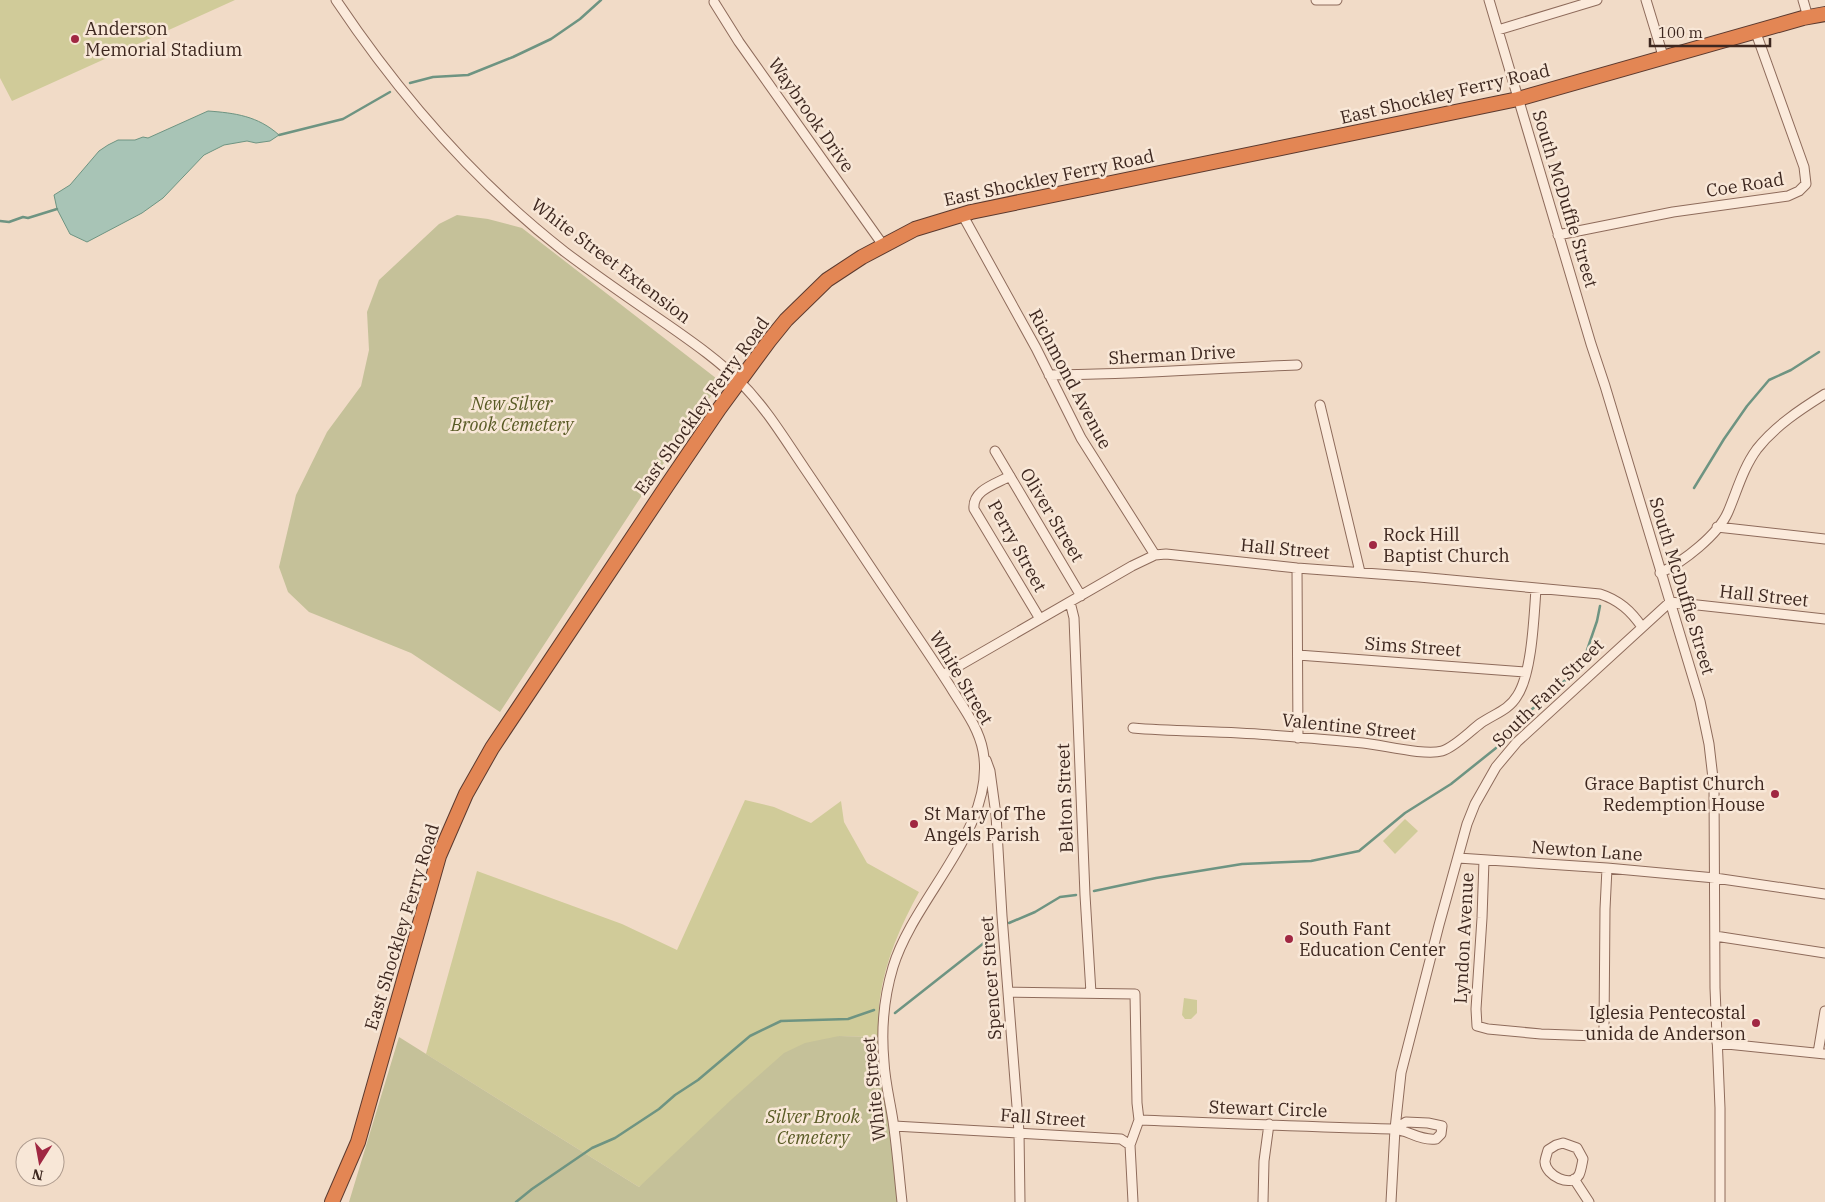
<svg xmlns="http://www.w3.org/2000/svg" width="1825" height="1202" font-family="'IBM Plex Serif',serif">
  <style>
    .green { fill: #d0cb99 }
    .cemetery { fill: #c5c199 }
    .water { fill: #a8c4b6; stroke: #6e9482 }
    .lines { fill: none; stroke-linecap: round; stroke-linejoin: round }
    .stream { stroke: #6e9482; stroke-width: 2.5 }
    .minor-casing { stroke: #8e6b5b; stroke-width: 11 }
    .highway-casing { stroke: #5c3a2f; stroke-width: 16 }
    .minor { stroke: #fbeadb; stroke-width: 9 }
    .highway { stroke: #e38654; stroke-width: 14 }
    .poi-dot { fill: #a02742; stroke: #f8e7d7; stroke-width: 2 }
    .labels { text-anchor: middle; stroke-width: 5; stroke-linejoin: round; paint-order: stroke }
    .poi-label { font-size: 18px; fill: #3d271f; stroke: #f8e7d7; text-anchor: start }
    .street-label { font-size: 18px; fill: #3d271f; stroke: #f8e7d7 }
    .park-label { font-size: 18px; font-style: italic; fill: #595b25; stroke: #f8e7d7 }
  </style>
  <rect width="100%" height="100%" fill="#f1dbc7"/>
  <path class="green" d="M0 0H235L12 101 0 78Z
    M745 800 774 807 811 823 841 801 844 822 867 863 919 892C901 925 885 961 880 998 878 1011 879 1025 878 1037L839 1036 639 1187 426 1054 477 871 622 924 677 950Z
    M1405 819 1418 831 1395 854 1383 841Z
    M1184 998 1197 1000V1013L1191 1019H1185L1182 1015Z"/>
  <path class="cemetery" d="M457 215 488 219 522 228 721 382 654 477 500 712 411 653 309 612 288 592 279 567 296 495 327 432 361 386 369 350 367 312 379 280 439 224Z
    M839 1036 878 1037 900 1202H349L399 1037 639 1187 732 1099 784 1053 805 1043Z"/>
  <path class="water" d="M208 111C235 113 258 116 279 135L270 141 256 143 247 141 224 145 204 155 163 198 142 213 87 242 70 234 57 209 54 195 70 185 99 151 108 145 118 140H135L143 137 148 138Z"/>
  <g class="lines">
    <path class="stream" d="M410 83 433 77 468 75 513 57 551 39 580 19 601 0
      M279 135 343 119 390 92
      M0 221 9 222 23 217 28 218 57 209
      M1694 488 1724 439 1747 406 1769 380 1791 370 1819 352
      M1094 891 1156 878 1242 864 1311 861 1359 851 1405 813 1451 784 1496 748 1531 710 1569 677 1585 656 1597 621 1600 606
      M1009 923 1035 912 1060 897 1076 895
      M895 1013 994 935
      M516 1202 532 1189 592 1148 615 1138 659 1109 675 1095 698 1080 750 1036 781 1021 848 1019 874 1010"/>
    <g class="minor-casing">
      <path id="minor" d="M336 0C399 94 475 182 565 252 598 277 633 301 668 325 692 342 717 359 738 380 765 406 784 438 805 469 837 516 868 564 900 611 918 638 936 664 953 691 965 710 979 729 983 751 997 827 914 897 893 967 884 997 881 1030 884 1062 885 1082 890 1101 893 1121 897 1148 899 1175 902 1202
        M1316 0H1337
        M1489 0 1591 344 1605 386 1700 701 1709 744 1714 787 1715 988 1720 1108V1202
        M1646 0 1664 59
        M1803 0 1808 17
        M714 2 739 42 883 245
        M1498 30 1597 0
        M962 214 1036 348 1081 438 1155 555
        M1558 235 1673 212 1788 196 1799 191 1806 184 1804 167 1756 33
        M1049 375C1132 375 1214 368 1297 365
        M1320 405 1360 572
        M995 451 1081 596
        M1010 476C996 484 972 490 974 509L1040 619
        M1717 527 1825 539
        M1297 568 1298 738
        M1660 573C1683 562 1718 535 1728 512 1737 491 1743 468 1757 449 1775 426 1801 409 1825 394
        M1070 602 1074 618 1085 895 1091 993
        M1670 602 1825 619
        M1298 655 1525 672
        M943 675 1132 566 1155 555 1166 554 1297 568 1419 577 1600 594C1619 600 1631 611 1642 627
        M1133 728C1168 731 1203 731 1239 733 1280 735 1322 739 1363 743 1383 745 1425 756 1442 751 1455 747 1470 731 1481 723 1494 714 1509 710 1517 696 1532 674 1534 616 1536 589
        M986 760 990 771 996 815 1002 916 1019 1132 1020 1202
        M1458 858 1607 868 1715 878 1825 894
        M1484 860 1482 918 1476 1009 1477 1026 1488 1029 1541 1034 1597 1036 1604 1030 1605 909 1607 868
        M1715 936 1825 953
        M1008 992 1135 994 1137 1103 1139 1120 1130 1145
        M1717 1043 1825 1054
        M1818 1053 1825 1011
        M1139 1120C1223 1123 1307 1127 1392 1129 1407 1129 1419 1141 1436 1139L1441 1134 1442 1126 1428 1123 1406 1122 1395 1129
        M894 1126 1121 1139 1130 1145 1133 1202
        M1563 1143 1577 1148 1583 1159C1582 1164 1581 1171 1579 1175 1571 1188 1546 1176 1545 1162 1545 1159 1547 1154 1548 1150L1556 1145Z
        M1574 1179 1589 1202
        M1263 1202 1264 1161 1269 1124
        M1391 1202 1395 1129 1401 1073 1439 925 1467 824 1475 804 1496 767 1517 742 1670 602"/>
    </g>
    <g class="highway-casing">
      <path id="highway" d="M332 1202 358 1142 439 856 466 794 492 748 668 484 719 409 769 341 786 320 827 280 862 257 915 229 971 212 1518 99 1803 18 1825 14"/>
    </g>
    <use href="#minor" class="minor"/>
    <use href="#highway" class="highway"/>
  </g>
  <g class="poi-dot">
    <circle cx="75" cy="39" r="5"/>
    <circle cx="1373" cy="545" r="5"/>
    <circle cx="1775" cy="794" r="5"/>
    <circle cx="914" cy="824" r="5"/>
    <circle cx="1289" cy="939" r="5"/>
    <circle cx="1756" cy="1023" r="5"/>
  </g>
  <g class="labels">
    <g class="poi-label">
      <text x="85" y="35">Anderson<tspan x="85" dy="21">Memorial Stadium</tspan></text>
      <text x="1383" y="541">Rock Hill<tspan x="1383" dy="21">Baptist Church</tspan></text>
      <text x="1765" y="790" text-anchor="end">Grace Baptist Church<tspan x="1765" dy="21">Redemption House</tspan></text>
      <text x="924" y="820">St Mary of The<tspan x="924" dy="21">Angels Parish</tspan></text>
      <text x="1299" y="935">South Fant<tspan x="1299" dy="21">Education Center</tspan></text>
      <text x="1746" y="1019" text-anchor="end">Iglesia Pentecostal<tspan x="1746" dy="21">unida de Anderson</tspan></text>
    </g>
    <g class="street-label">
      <text transform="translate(1445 94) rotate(-13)" y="6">East Shockley Ferry Road</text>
      <text transform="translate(811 115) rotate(55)" y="6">Waybrook Drive</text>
      <text transform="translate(1049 178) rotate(-12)" y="6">East Shockley Ferry Road</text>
      <text transform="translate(1745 185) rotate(-9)" y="6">Coe Road</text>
      <text transform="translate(1565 199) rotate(73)" y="6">South McDuffie Street</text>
      <text transform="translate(611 261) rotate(37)" y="6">White Street Extension</text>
      <text transform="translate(1172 355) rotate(-3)" y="6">Sherman Drive</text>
      <text transform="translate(1070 379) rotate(62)" y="6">Richmond Avenue</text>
      <text transform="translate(702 406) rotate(-54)" y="6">East Shockley Ferry Road</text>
      <text transform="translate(1052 515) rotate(59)" y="6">Oliver Street</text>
      <text transform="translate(1017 546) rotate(61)" y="6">Perry Street</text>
      <text transform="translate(1285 549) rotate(5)" y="6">Hall Street</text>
      <text transform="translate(1682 586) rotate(73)" y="6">South McDuffie Street</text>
      <text transform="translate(1764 596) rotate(6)" y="6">Hall Street</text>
      <text transform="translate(1413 647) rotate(4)" y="6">Sims Street</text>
      <text transform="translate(961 678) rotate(59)" y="6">White Street</text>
      <text transform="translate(1548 693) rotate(-44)" y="6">South Fant Street</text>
      <text transform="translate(1349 727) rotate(6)" y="6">Valentine Street</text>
      <text transform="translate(1065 798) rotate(-92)" y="6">Belton Street</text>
      <text transform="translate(1587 851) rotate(4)" y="6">Newton Lane</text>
      <text transform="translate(402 927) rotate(-73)" y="6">East Shockley Ferry Road</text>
      <text transform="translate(1464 938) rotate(-87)" y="6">Lyndon Avenue</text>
      <text transform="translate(991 978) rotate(-94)" y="6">Spencer Street</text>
      <text transform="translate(874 1089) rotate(-96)" y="6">White Street</text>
      <text transform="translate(1268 1109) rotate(2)" y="6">Stewart Circle</text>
      <text transform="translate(1043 1118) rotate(4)" y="6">Fall Street</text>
    </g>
    <g class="park-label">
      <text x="512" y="410">New Silver<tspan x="512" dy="21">Brook Cemetery</tspan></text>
      <text x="813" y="1123">Silver Brook<tspan x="813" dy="21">Cemetery</tspan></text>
    </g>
  </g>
  <g transform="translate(40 1162) rotate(191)"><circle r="24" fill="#f8e7d7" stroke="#ad9a8d"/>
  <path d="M0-4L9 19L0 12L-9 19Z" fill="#a02742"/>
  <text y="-8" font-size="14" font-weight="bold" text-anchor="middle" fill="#3d271f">N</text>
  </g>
  <path d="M1650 38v8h120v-8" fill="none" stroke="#3d271f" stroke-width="2.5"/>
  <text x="1658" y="38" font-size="15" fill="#3d271f" stroke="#f8e7d7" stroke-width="4" paint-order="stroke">100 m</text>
</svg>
